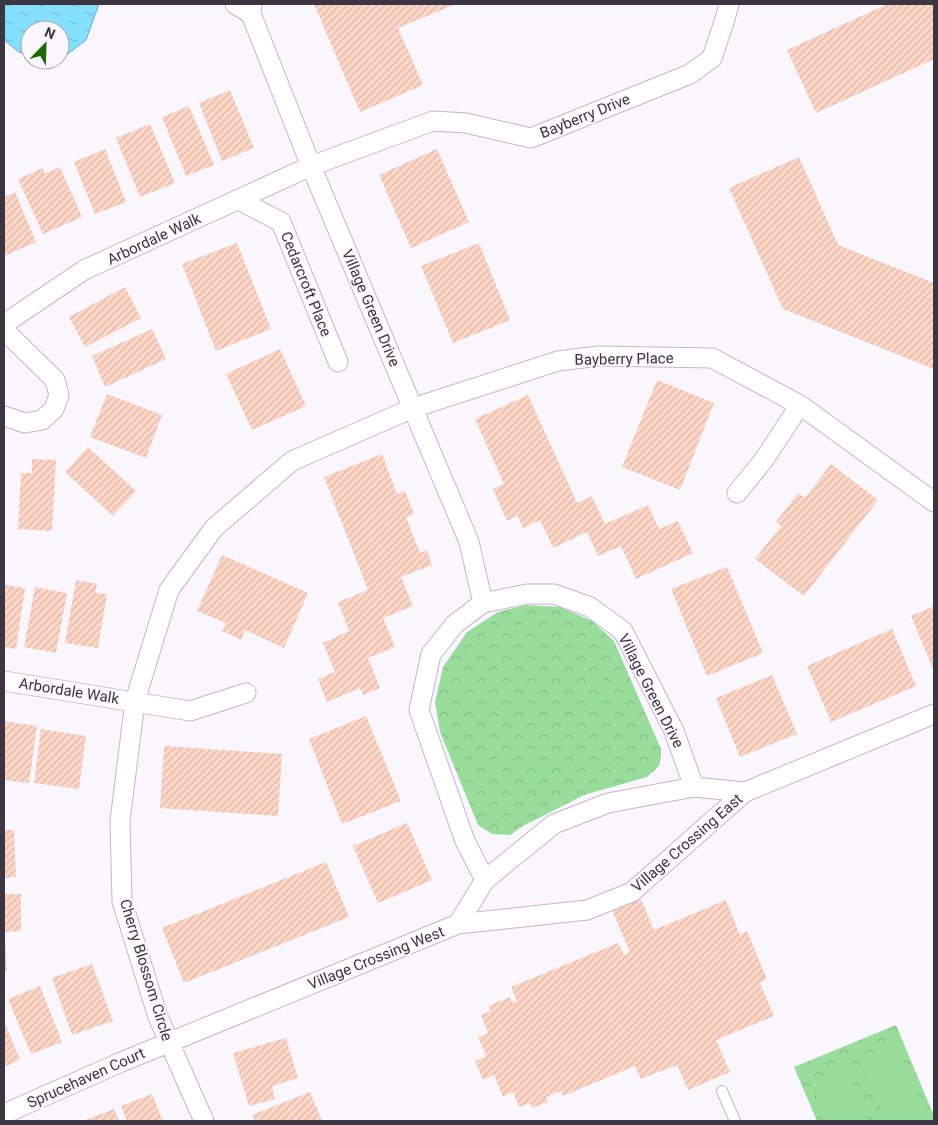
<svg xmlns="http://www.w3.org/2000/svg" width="938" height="1125" font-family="Roboto,sans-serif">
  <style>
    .park { fill: url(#park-crowns) }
    .garden { fill: #98dd99 }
    .water { fill: url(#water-ripples); stroke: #6eadc5 }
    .building { fill: url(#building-hatch) }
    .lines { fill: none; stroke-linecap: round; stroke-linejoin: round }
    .lane-casing { stroke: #c5b4d5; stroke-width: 12 }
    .street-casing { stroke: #c5b4d5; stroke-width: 21 }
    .lane { stroke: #fff; stroke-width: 10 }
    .street { stroke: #fff; stroke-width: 19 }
    .labels { text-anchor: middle; stroke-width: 4; stroke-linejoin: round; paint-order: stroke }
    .street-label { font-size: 15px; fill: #3c3542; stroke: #f9f6fd }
  </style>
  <defs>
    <pattern id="park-crowns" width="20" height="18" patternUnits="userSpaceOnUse" patternTransform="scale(1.25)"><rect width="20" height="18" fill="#98dd99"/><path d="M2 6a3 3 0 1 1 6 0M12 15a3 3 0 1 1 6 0" fill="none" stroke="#84be85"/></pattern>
    <pattern id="water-ripples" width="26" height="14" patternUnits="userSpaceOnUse" patternTransform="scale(1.25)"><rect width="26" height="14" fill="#84e1fd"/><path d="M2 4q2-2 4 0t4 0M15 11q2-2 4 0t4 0" fill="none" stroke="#73c2da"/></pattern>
    <pattern id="building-hatch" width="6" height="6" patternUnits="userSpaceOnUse" patternTransform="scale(1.25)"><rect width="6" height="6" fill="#fdd6c6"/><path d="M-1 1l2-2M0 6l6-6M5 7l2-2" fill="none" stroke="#dab8ab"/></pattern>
  </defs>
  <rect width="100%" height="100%" fill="#f9f6fd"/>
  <path class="park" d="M526 605 560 607 592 621 614 641 661 749V757L659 766 647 777 584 795 523 826 510 835 492 834 478 825 440 732 435 702 443 667 467 632 498 612Z
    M896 1025 934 1116V1121H817L794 1067Z"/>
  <path class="garden" d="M897 1047 927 1121H887L862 1061Z
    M846 1067 867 1121H827L811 1081Z"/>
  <path class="water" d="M4 4H99L86 40 64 57H60V30H30V56L19 52 4 40Z"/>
  <path class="building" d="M314 4H456L398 28 423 85 360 112Z
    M888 4H934V59L816 113 787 50Z
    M230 90 254 148 222 161 199 103Z
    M189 106 214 165 186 176 162 117Z
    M150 124 175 183 140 197 116 138Z
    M105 149 126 202 95 214 74 162Z
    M437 149 469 222 411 248 379 175Z
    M799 157 838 245 934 283V369L783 309 729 188Z
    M60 167 82 217 43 234 18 179 43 168 45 174Z
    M15 192 36 242 4 256V197Z
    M237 243 271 329 216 351 182 264Z
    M479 243 510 320 453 343 421 266Z
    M125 287 141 318 85 347 69 317Z
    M152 329 166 359 105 387 92 356Z
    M280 349 306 406 252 430 226 374Z
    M657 380 714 403 680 490 622 467Z
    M107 394 162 415 146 458 90 437Z
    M528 395 577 503 592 496 605 524 648 505 659 529 678 521 693 553 636 579 621 546 598 556 587 532 553 548 540 520 523 528 518 516 507 521 493 489 504 484 475 419Z
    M88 447 136 491 113 516 65 472Z
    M382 454 397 494 405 491 414 514 406 517 420 553 427 550 432 565 401 577 413 606 383 618 395 647 368 658 380 688 363 695 360 688 327 702 318 679 335 672 323 643 349 631 338 602 368 590 324 477Z
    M32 459 56 460 52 531 18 529 21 473H32Z
    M831 464 878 500 804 596 755 559 781 526 776 522 798 493 805 498Z
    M222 555 308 593 284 648 245 630 241 640 222 631 226 623 197 611Z
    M727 567 763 653 707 676 671 589Z
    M76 580 97 584 95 593 107 594 98 648 65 643Z
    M4 585 25 588 16 649 4 647Z
    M35 587 67 593 56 653 24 647Z
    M934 606V671L911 616Z
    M892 629 916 686 831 722 807 666Z
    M772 675 797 734 740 757 716 698Z
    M366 716 401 801 342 824 309 739Z
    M4 721 37 726 29 783 4 780Z
    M41 729 86 736 79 789 34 783Z
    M164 746 282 754 278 816 160 808Z
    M407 823 432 880 378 903 353 846Z
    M4 830H14L16 877 4 878Z
    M326 862 349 917 184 983 162 928Z
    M4 894H21V931L4 932Z
    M641 899 654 930 726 900 740 935 747 931 767 979 760 983 774 1016 716 1040 730 1072 688 1090 677 1065 641 1079 635 1066 563 1096 561 1091 546 1097 548 1102 532 1108 530 1103 519 1107 513 1092 503 1097 494 1075 483 1080 475 1061 486 1056 478 1037 488 1033 481 1015 491 1011 488 1006 510 997 513 1003 517 1001 511 987 618 943 624 955 630 952 612 910Z
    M4 939H5L7 971H4Z
    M92 964 113 1021 72 1035 52 978Z
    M40 986 62 1042 31 1054 8 999Z
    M4 1021 20 1060 4 1067Z
    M286 1038 298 1078 272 1086 275 1099 249 1106 233 1053Z
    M310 1092 322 1121H255L252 1115Z
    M152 1094 163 1121H127L121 1106Z
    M114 1109 119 1121H83Z"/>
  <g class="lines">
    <g class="lane-casing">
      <path id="lane" d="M722 1091 735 1121"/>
    </g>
    <g class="street-casing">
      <path id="street" d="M235 4 251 14
        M252 4 251 14 311 166 469 542 483 603
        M239 200 281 222 338 362
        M4 324 84 270 311 166 433 121 466 123 531 138 690 74 712 58 725 19 729 4
        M4 330 55 380 59 395 54 409 42 420 25 423 4 416
        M737 493 763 461 800 405
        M4 681 190 711 246 693
        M485 880 465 841 419 710 431 654 455 624 483 603 527 594H554L590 607 623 631 674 731 694 787
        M458 924 587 910 632 892 745 792 934 714
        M4 1114 119 1063 458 924 485 880 554 824 608 803 694 787 745 792
        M204 1121 158 1017 122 901 120 821 135 701 169 590 214 528 292 461 413 408 558 361 599 356 712 358 800 405 934 502"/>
    </g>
    <use href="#lane" class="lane"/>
    <use href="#street" class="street"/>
  </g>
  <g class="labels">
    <g class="street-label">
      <text transform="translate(585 116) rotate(-22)" y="5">Bayberry Drive</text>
      <text transform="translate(154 239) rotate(-25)" y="5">Arbordale Walk</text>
      <text transform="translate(306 284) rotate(68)" y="5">Cedarcroft Place</text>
      <text transform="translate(371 308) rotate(67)" y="5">Village Green Drive</text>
      <text transform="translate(624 359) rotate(-1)" y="5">Bayberry Place</text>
      <text transform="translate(69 691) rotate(9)" y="5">Arbordale Walk</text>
      <text transform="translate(651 691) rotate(63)" y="5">Village Green Drive</text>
      <text transform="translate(687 843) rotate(-41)" y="5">Village Crossing East</text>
      <text transform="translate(376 958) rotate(-22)" y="5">Village Crossing West</text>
      <text transform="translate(146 970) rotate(73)" y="5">Cherry Blossom Circle</text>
      <text transform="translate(86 1078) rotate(-24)" y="5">Sprucehaven Court</text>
    </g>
  </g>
  <rect width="938" height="1125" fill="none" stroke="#3c3542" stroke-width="10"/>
  <g transform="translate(45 45) rotate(23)"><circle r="24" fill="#f9f6fd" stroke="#ada9b2"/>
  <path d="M0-4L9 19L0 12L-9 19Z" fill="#1e6904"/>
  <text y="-8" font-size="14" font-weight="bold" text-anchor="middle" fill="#3c3542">N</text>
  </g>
</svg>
